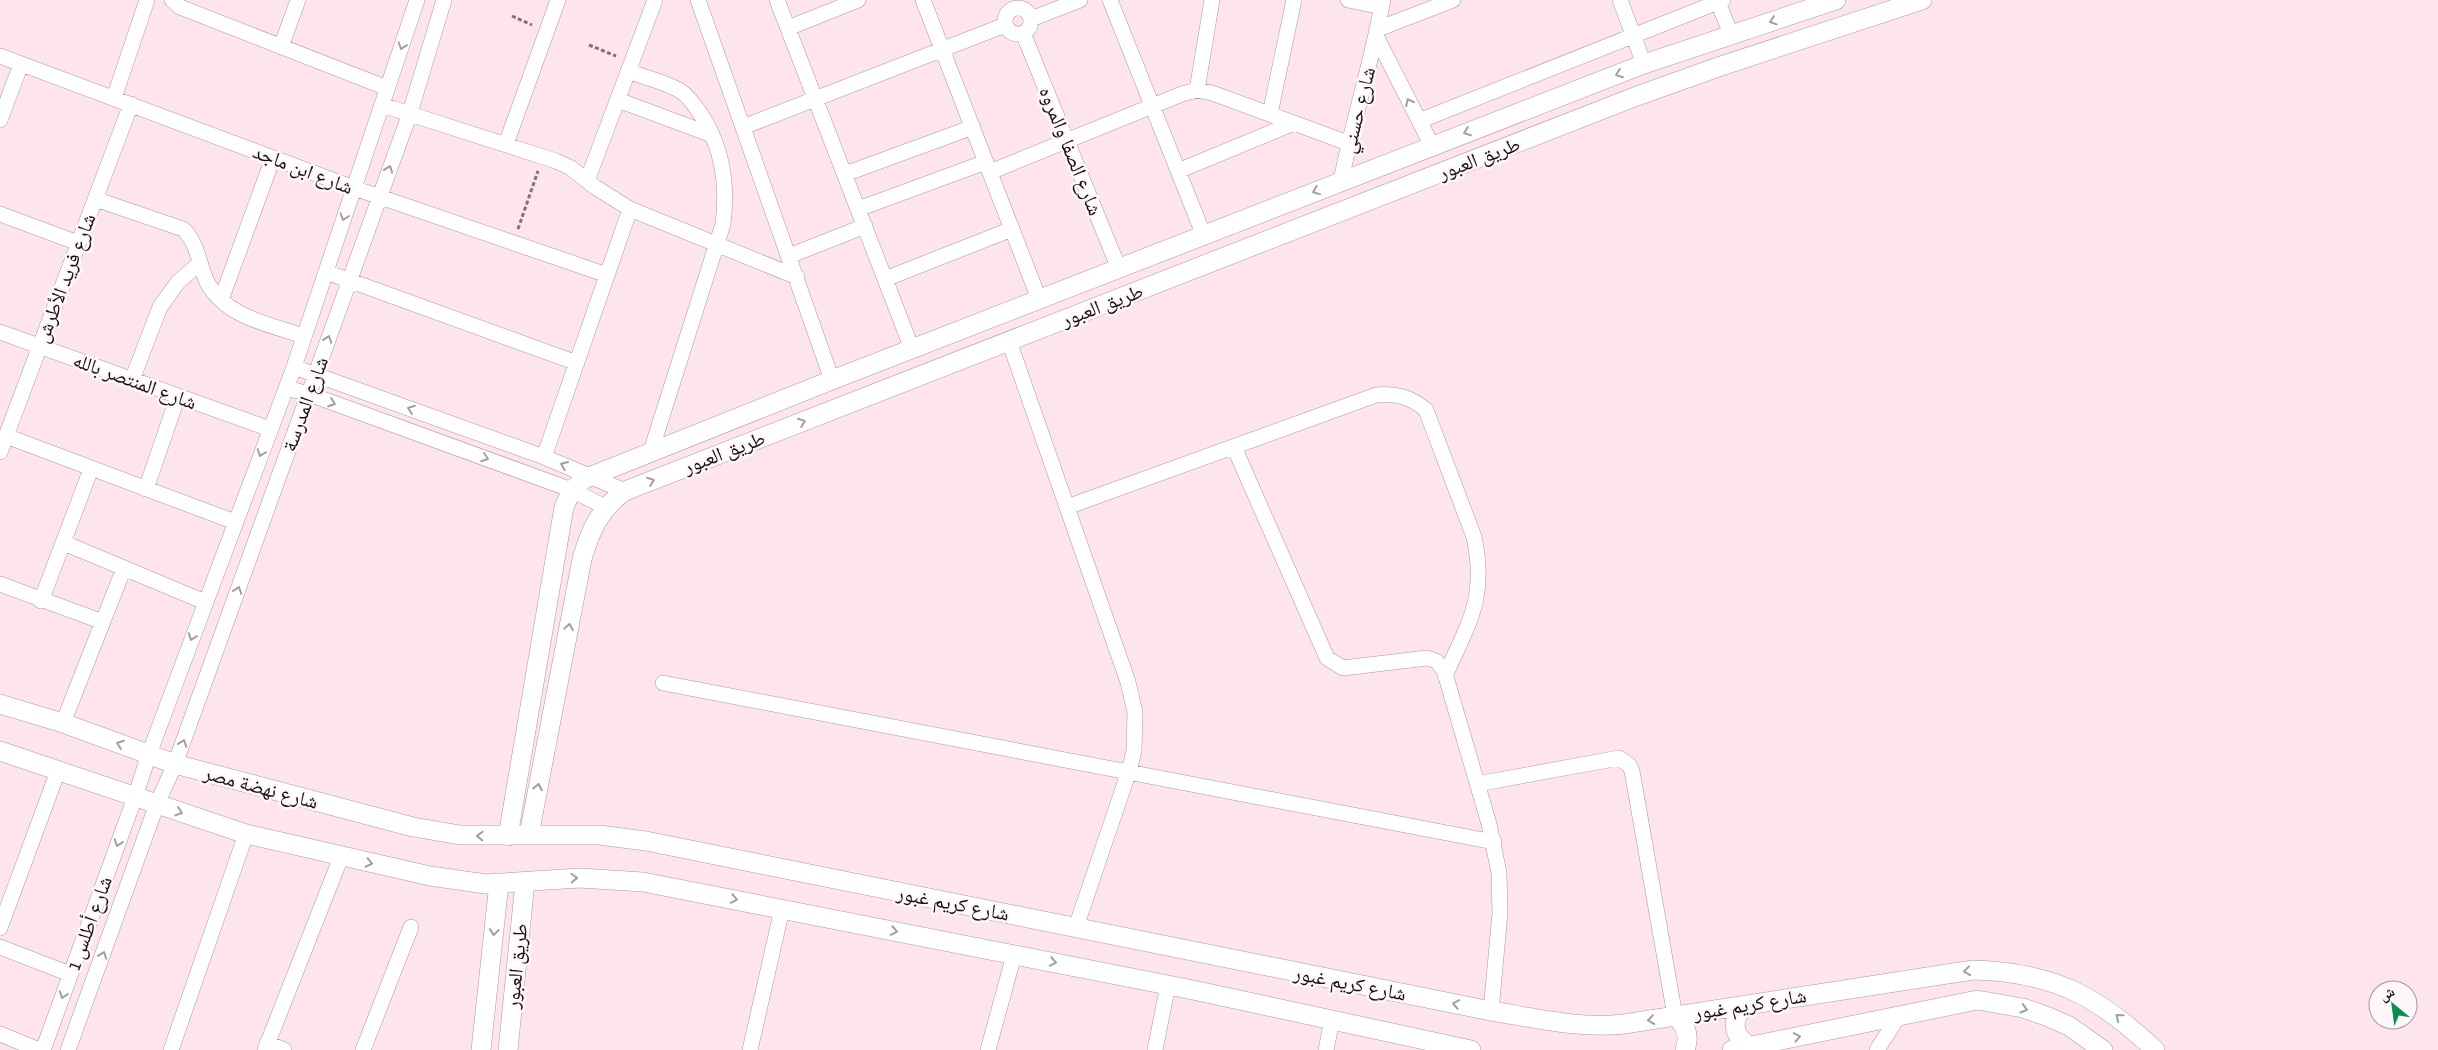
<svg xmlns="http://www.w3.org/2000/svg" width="2438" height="1050" font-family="'Zilla Slab','Noto Naskh Arabic',serif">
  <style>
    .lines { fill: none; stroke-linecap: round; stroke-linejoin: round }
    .minor-casing { stroke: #ae969d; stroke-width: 16 }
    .tertiary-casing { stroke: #ae969d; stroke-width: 20 }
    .path { stroke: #817176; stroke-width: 3; stroke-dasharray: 4 2.5; stroke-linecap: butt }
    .minor { stroke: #fff; stroke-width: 15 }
    .tertiary { stroke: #fff; stroke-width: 19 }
    .oneway { stroke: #a29f9f }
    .labels { text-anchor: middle; stroke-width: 5; stroke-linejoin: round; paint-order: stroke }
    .street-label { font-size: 20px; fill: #160e10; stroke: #fdf7f9 }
  </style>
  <rect width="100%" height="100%" fill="#fee4ec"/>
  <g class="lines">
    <g class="minor-casing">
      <path id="minor" d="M172 0 180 7 387 88
        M698 0 832 380
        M777 0 912 349
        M923 0 1039 299
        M1110 0 1204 236
        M1348 0 1382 7
        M1620 0 1644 64
        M1717 0 1731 34
        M1005 21a13 13 0 1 1 26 0a13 13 0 1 1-26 0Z
        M1031 19 1080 0
        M788 28 858 0
        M1378 29 1453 0
        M1023 33 1119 269
        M1377 38 1432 146
        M281 47 298 0
        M0 56 354 188 607 275
        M628 71C643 77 670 83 682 92 689 97 695 106 700 113 723 147 728 184 723 224L651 451
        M1197 90 1212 0
        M114 98 147 0
        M618 100 712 135
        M382 105 556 161 571 168 595 187 630 209 797 277
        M1270 114 1294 0
        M0 120 21 64
        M1419 121 1723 0
        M743 127 1005 25
        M506 144 558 0
        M1178 171 1294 123
        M990 172 1182 94 1197 90 1212 93 1348 143
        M845 174 973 127
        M587 181 655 0
        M1341 181C1353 120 1372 61 1383 0
        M95 199 183 229C198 243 199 265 207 282 225 317 269 324 303 336
        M858 209 986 162
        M0 214 78 243
        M789 256 865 226
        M326 272 577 363
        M885 279 1012 229
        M221 300 273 158
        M0 332 270 429
        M1009 341 1128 682 1135 712 1134 751 1129 771 1076 927
        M294 367 544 457 625 491
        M132 380 160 307 178 282 200 263
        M286 388 309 394 572 490 605 507
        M6 436 235 522
        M1234 447 1327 658 1343 668 1427 658 1436 661 1444 670 1489 824 1499 873 1500 913 1491 1011
        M0 452 131 104
        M544 457 630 209
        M146 489 178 396
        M1067 507 1376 395C1396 393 1411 397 1426 410L1474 537C1487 598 1469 622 1445 676
        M64 543 205 602
        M0 584 103 622
        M41 601 91 469
        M663 683 1494 842
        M63 723 124 568
        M1477 784 1619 758 1629 765 1632 771 1675 1016
        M0 928 58 771
        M0 947 70 974
        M0 1034 39 1050
        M267 1043 284 1050
        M43 1050 135 797 149 754 294 367 417 0
        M68 1050 157 804 175 764 410 113 444 0
        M171 1050 246 834
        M265 1050 341 857
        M363 1050 411 927
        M750 1050 782 909
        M988 1050 1014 955
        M1155 1050 1168 985
        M1326 1050 1332 1020
        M1877 1050 1898 1017"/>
    </g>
    <g class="tertiary-casing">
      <path id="tertiary" d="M0 704 63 723 175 764 413 827 460 835H599L646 841 1491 1011C1535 1018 1579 1029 1624 1024L1973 970C2053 972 2098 996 2155 1050
        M0 751 246 834 430 876 486 884 580 878 643 882 1193 990 1471 1050
        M529 835 582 559C590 531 600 508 625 491L1637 96 1721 66 1922 0
        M508 836 564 507 572 490 584 479 832 380 1644 64 1836 0
        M1749 1005C1730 1015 1731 1036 1750 1046
        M1675 1016C1686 1025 1690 1036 1685 1050
        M481 1050 499 883
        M508 1050 525 882
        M1732 1050 1977 1000 2023 1008 2046 1016 2069 1026 2103 1050"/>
    </g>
    <path class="path" d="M512 16 532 25
      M589 45 616 56
      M518 229 538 171"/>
    <use href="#minor" class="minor"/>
    <use href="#tertiary" class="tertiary"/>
  </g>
  <defs><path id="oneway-chevron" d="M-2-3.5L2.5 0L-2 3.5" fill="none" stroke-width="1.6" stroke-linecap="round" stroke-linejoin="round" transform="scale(1.25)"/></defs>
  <g class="oneway">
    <use href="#oneway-chevron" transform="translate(1773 21) rotate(162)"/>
    <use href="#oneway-chevron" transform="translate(402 46) rotate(109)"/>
    <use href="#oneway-chevron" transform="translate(1619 74) rotate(159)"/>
    <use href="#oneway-chevron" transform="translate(1409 102) rotate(-117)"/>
    <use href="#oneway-chevron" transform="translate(1467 132) rotate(159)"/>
    <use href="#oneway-chevron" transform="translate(389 169) rotate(-70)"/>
    <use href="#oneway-chevron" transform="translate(1316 191) rotate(158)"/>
    <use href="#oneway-chevron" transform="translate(344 217) rotate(108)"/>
    <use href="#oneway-chevron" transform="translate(328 339) rotate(-70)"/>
    <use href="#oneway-chevron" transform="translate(332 403) rotate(20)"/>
    <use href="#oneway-chevron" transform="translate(411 409) rotate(-160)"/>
    <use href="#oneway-chevron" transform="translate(802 422) rotate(-21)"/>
    <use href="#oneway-chevron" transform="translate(261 453) rotate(111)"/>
    <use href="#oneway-chevron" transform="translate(485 458) rotate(20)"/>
    <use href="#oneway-chevron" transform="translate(564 465) rotate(-157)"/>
    <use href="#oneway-chevron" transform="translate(651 481) rotate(-21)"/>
    <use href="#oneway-chevron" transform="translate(238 590) rotate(-70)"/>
    <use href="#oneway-chevron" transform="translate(569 627) rotate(-79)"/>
    <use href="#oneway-chevron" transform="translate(192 637) rotate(110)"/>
    <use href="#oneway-chevron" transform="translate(183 743) rotate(-70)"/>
    <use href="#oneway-chevron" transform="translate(120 744) rotate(-160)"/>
    <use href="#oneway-chevron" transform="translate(538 787) rotate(-79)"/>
    <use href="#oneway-chevron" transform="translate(179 812) rotate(19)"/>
    <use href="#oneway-chevron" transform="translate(480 836) rotate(-178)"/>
    <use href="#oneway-chevron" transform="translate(118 843) rotate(110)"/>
    <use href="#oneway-chevron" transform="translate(369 863) rotate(12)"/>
    <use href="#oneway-chevron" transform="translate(574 878) rotate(-2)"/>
    <use href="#oneway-chevron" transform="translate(734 899) rotate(11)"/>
    <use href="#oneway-chevron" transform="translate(894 931) rotate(11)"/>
    <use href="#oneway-chevron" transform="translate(494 932) rotate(96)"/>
    <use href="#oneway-chevron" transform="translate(103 955) rotate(-70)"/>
    <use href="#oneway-chevron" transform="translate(1053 962) rotate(11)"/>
    <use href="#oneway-chevron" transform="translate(1967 971) rotate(173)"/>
    <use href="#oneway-chevron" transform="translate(63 995) rotate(110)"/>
    <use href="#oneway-chevron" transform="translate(1456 1004) rotate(-169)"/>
    <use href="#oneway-chevron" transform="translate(2024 1009) rotate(16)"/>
    <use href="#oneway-chevron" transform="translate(2119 1017) rotate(-141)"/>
    <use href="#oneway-chevron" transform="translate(1651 1020) rotate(172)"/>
    <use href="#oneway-chevron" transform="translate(1797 1037) rotate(-11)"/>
  </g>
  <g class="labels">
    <g class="street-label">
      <text transform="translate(1358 110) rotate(-76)" y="7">شارع حسني</text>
      <text transform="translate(1071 151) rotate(68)" y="7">شارع الصفا والمروه</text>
      <text transform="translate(1479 158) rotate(-21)" y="7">طريق العبور</text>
      <text transform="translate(303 169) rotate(21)" y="7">شارع ابن ماجد</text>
      <text transform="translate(65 278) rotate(-69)" y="7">شارع فريد الأطرش</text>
      <text transform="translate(1102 305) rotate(-21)" y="7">طريق العبور</text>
      <text transform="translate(135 381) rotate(20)" y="7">شارع المنتصر بالله</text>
      <text transform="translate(305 404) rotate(-70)" y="7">شارع المدرسة</text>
      <text transform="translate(724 452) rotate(-21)" y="7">طريق العبور</text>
      <text transform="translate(261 787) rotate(15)" y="7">شارع نهضة مصر</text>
      <text transform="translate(953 903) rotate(11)" y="7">شارع كريم غبور</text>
      <text transform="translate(89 923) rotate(-70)" y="7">شارع أطلس 1</text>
      <text transform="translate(516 966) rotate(-84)" y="7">طريق العبور</text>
      <text transform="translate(1350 983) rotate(11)" y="7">شارع كريم غبور</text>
      <text transform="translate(1750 1004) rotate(-9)" y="7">شارع كريم غبور</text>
    </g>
  </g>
  <g transform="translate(2393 1005) rotate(331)"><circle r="24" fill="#fdf7f9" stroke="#a19a9c"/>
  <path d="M0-4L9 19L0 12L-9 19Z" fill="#0b8f4d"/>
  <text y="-8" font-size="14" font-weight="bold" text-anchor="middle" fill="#160e10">ش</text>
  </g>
</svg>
